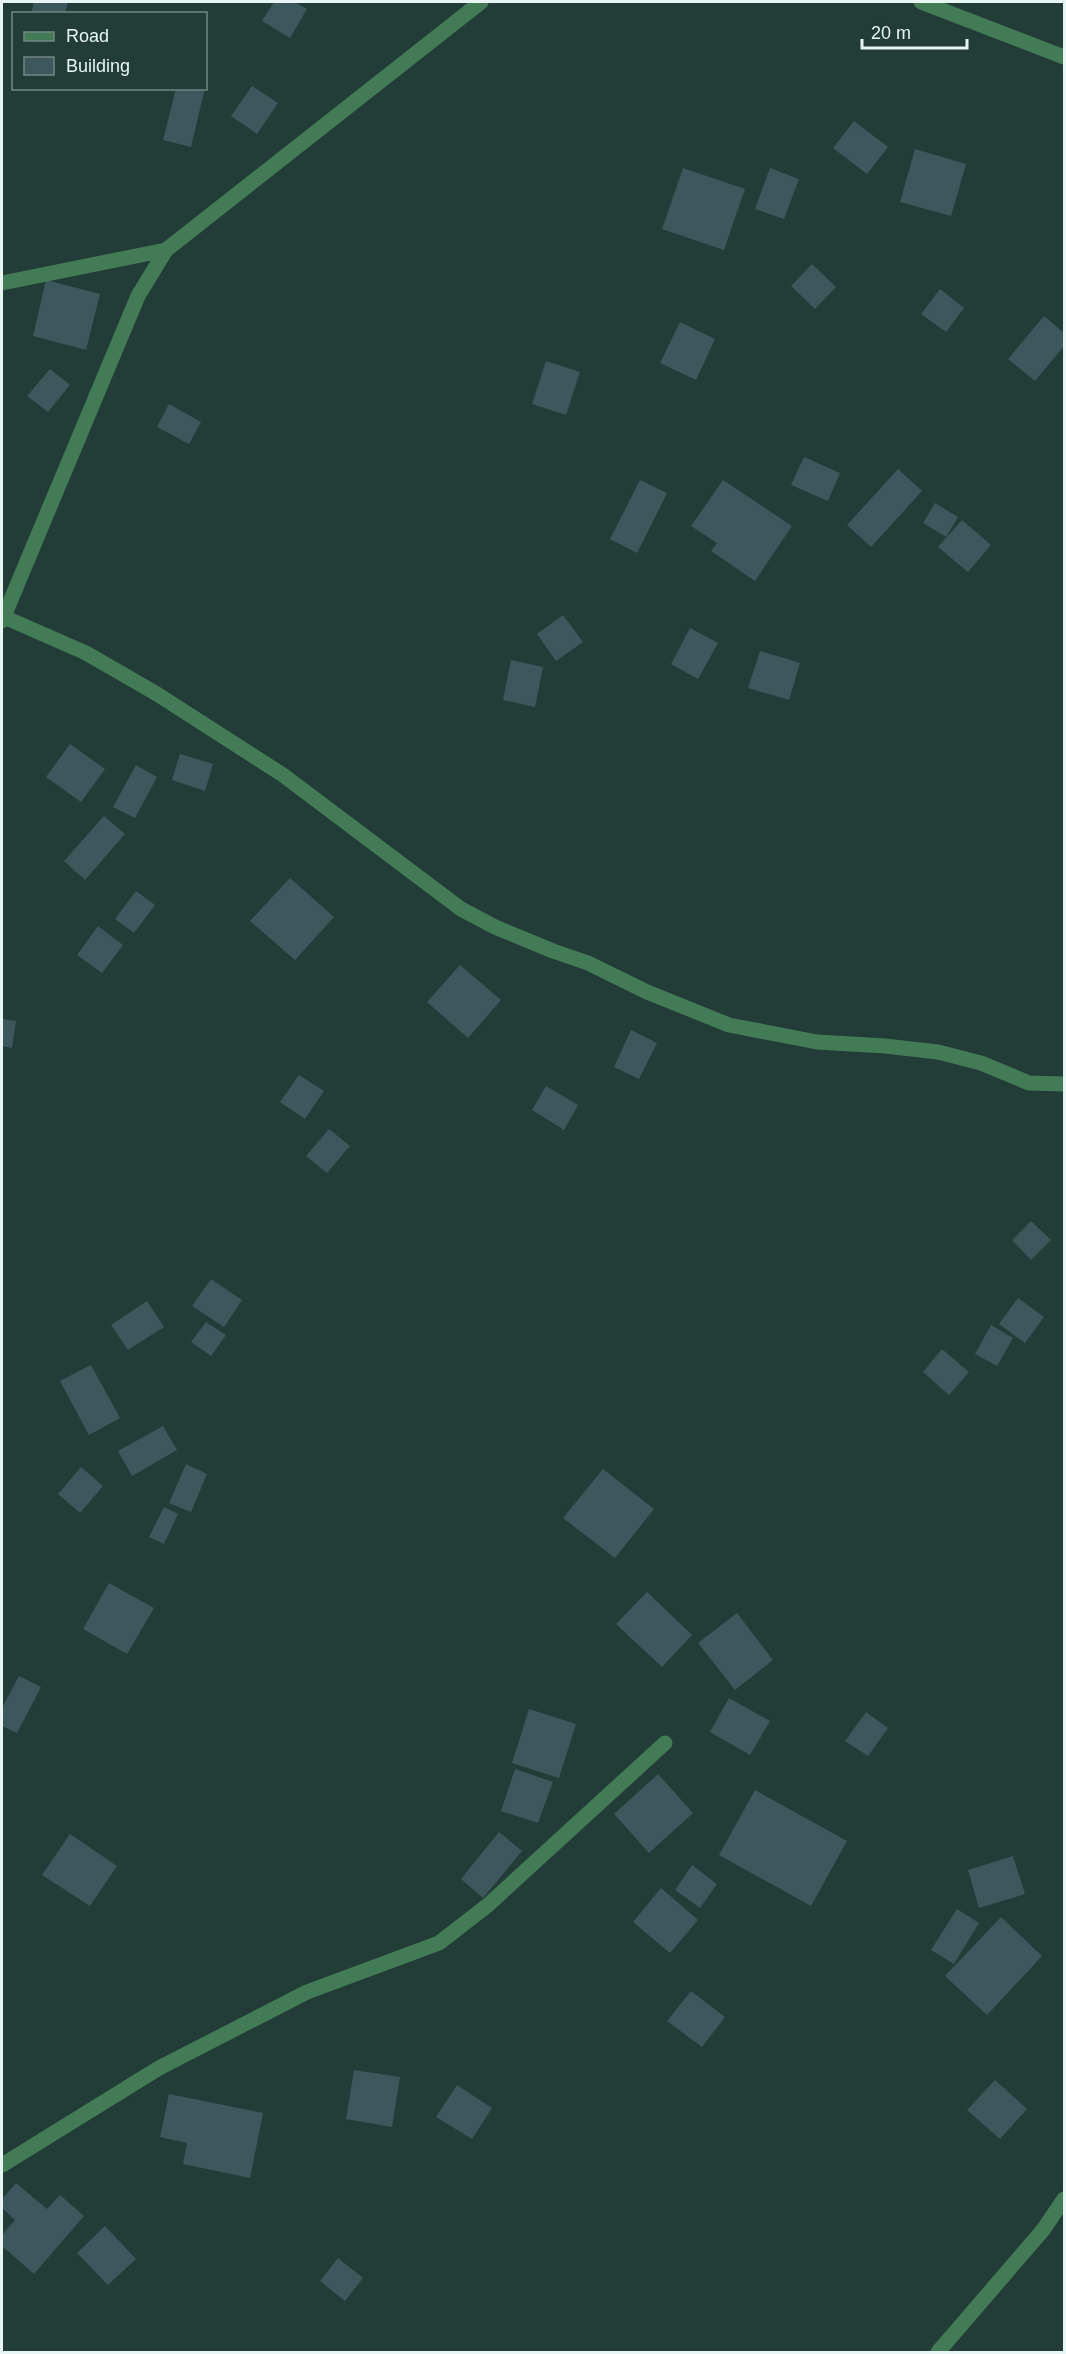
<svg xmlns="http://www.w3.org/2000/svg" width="1066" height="2354" font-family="Helvetica,sans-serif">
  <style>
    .building { fill: #3c585c }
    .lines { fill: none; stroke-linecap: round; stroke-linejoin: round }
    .street { stroke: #447b57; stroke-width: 15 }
  </style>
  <rect width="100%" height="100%" fill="#223c37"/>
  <path class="building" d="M34 2H68L65 14H31Z
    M274 2H294L307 9 290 38 262 21Z
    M252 86 278 103 257 134 231 116Z
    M176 88H205L191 147 163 140Z
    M854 121 888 147 867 174 833 148Z
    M915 149 966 164 951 216 900 202Z
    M683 168 745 189 724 250 662 229Z
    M770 168 799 179 784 219 755 209Z
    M812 264 836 287 815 309 791 286Z
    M46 280 100 294 86 350 33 336Z
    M940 289 964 308 946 332 921 314Z
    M1044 316 1064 333V346L1035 381 1008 359Z
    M680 322 715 339 696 380 660 363Z
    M546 361 580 372 566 415 532 404Z
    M50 369 70 385 48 412 27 396Z
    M169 404 201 422 189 444 157 427Z
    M804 457 840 473 828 501 791 485Z
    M898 469 922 491 871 547 847 525Z
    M640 480 667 493 637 553 610 539Z
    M723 480 792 526 755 581 711 551 717 543 691 526Z
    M935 503 958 517 946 537 923 523Z
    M962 520 991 545 968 572 938 547Z
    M563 615 583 642 556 661 537 634Z
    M690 628 718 643 698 679 671 664Z
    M760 651 800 663 789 700 748 688Z
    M511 660 543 667 535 707 503 700Z
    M70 744 105 769 81 802 46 777Z
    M180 754 213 764 205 791 172 780Z
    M136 765 157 777 135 818 113 807Z
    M104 816 125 834 85 880 64 861Z
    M290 878 334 917 295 960 250 921Z
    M136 891 155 905 134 933 115 919Z
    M98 926 123 945 102 973 77 955Z
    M460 965 501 1000 468 1038 427 1002Z
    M2 1019 16 1021 12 1048 2 1046Z
    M631 1030 657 1043 639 1079 614 1067Z
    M299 1075 324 1091 305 1119 280 1102Z
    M546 1086 578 1105 564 1130 532 1110Z
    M329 1129 350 1146 327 1173 306 1156Z
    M1031 1221 1051 1240 1031 1260 1012 1240Z
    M211 1279 242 1300 224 1327 192 1306Z
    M1018 1298 1044 1317 1025 1343 999 1324Z
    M147 1301 164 1327 128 1350 111 1325Z
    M206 1322 226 1335 211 1356 191 1342Z
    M991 1325 1013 1338 997 1366 975 1354Z
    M942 1349 969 1372 949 1395 923 1372Z
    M91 1365 120 1418 89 1435 60 1381Z
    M163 1426 177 1450 132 1476 118 1451Z
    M186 1464 207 1474 191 1512 169 1503Z
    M81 1467 103 1486 80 1513 58 1494Z
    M603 1469 654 1509 615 1558 563 1518Z
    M164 1507 178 1514 164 1544 149 1537Z
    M109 1583 154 1608 127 1654 83 1629Z
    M647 1592 692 1635 662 1667 616 1624Z
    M737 1613 773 1660 735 1690 698 1643Z
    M19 1676 41 1687 17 1733 2 1726V1708Z
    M729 1698 770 1721 750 1755 710 1732Z
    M529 1709 576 1724 559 1778 512 1763Z
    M866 1712 888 1728 868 1756 845 1741Z
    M515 1769 553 1782 538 1823 501 1811Z
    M658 1774 693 1813 649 1853 614 1814Z
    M755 1790 847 1841 811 1906 719 1855Z
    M499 1832 522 1851 483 1898 461 1879Z
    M70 1834 117 1866 90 1906 42 1875Z
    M1013 1856 1025 1894 979 1908 968 1870Z
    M692 1865 717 1884 700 1908 675 1890Z
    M661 1888 698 1920 670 1953 633 1922Z
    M957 1909 979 1923 954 1964 931 1950Z
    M1001 1917 1042 1956 987 2015 945 1976Z
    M691 1991 725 2017 702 2047 667 2021Z
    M354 2070 400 2077 392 2127 346 2119Z
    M995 2080 1027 2109 1000 2139 967 2110Z
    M457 2085 492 2108 472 2139 436 2117Z
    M169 2094 263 2113 250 2178 183 2164 187 2143 160 2137Z
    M16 2183 47 2209 60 2195 84 2216 34 2274 2 2246V2235L15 2220 2 2208V2199Z
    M105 2226 136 2259 108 2285 77 2253Z
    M338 2258 363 2278 345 2301 320 2281Z"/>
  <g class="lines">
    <path class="street" d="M921 2 1064 57
      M2 283 166 250
      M4 617 86 653 157 694 283 775 461 909 495 927 553 951 588 963 647 992 729 1025 817 1042 885 1046 938 1052 981 1063 1029 1083 1064 1084
      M2 621 138 296 166 250 481 2
      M2 2165 159 2068 307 1992 439 1943 488 1905 665 1743
      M938 2352 1043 2230 1064 2199"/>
  </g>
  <rect width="1066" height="2354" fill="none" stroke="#e7f6f2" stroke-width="6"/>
  <rect x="12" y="12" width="195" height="78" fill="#223c37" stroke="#718682" stroke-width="1.5"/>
  <rect x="24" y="32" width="30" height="9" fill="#447b57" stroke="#718682" stroke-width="1.5"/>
  <text x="66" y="42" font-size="18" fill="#e7f6f2">Road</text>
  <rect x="24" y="57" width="30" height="18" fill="#3c585c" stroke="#718682" stroke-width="1.5"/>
  <text x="66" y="72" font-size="18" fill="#e7f6f2">Building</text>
  <path d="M862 39v9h105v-9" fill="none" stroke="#e7f6f2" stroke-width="3"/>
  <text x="871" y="39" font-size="18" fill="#e7f6f2" stroke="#223c37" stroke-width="4.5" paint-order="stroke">20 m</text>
</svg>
